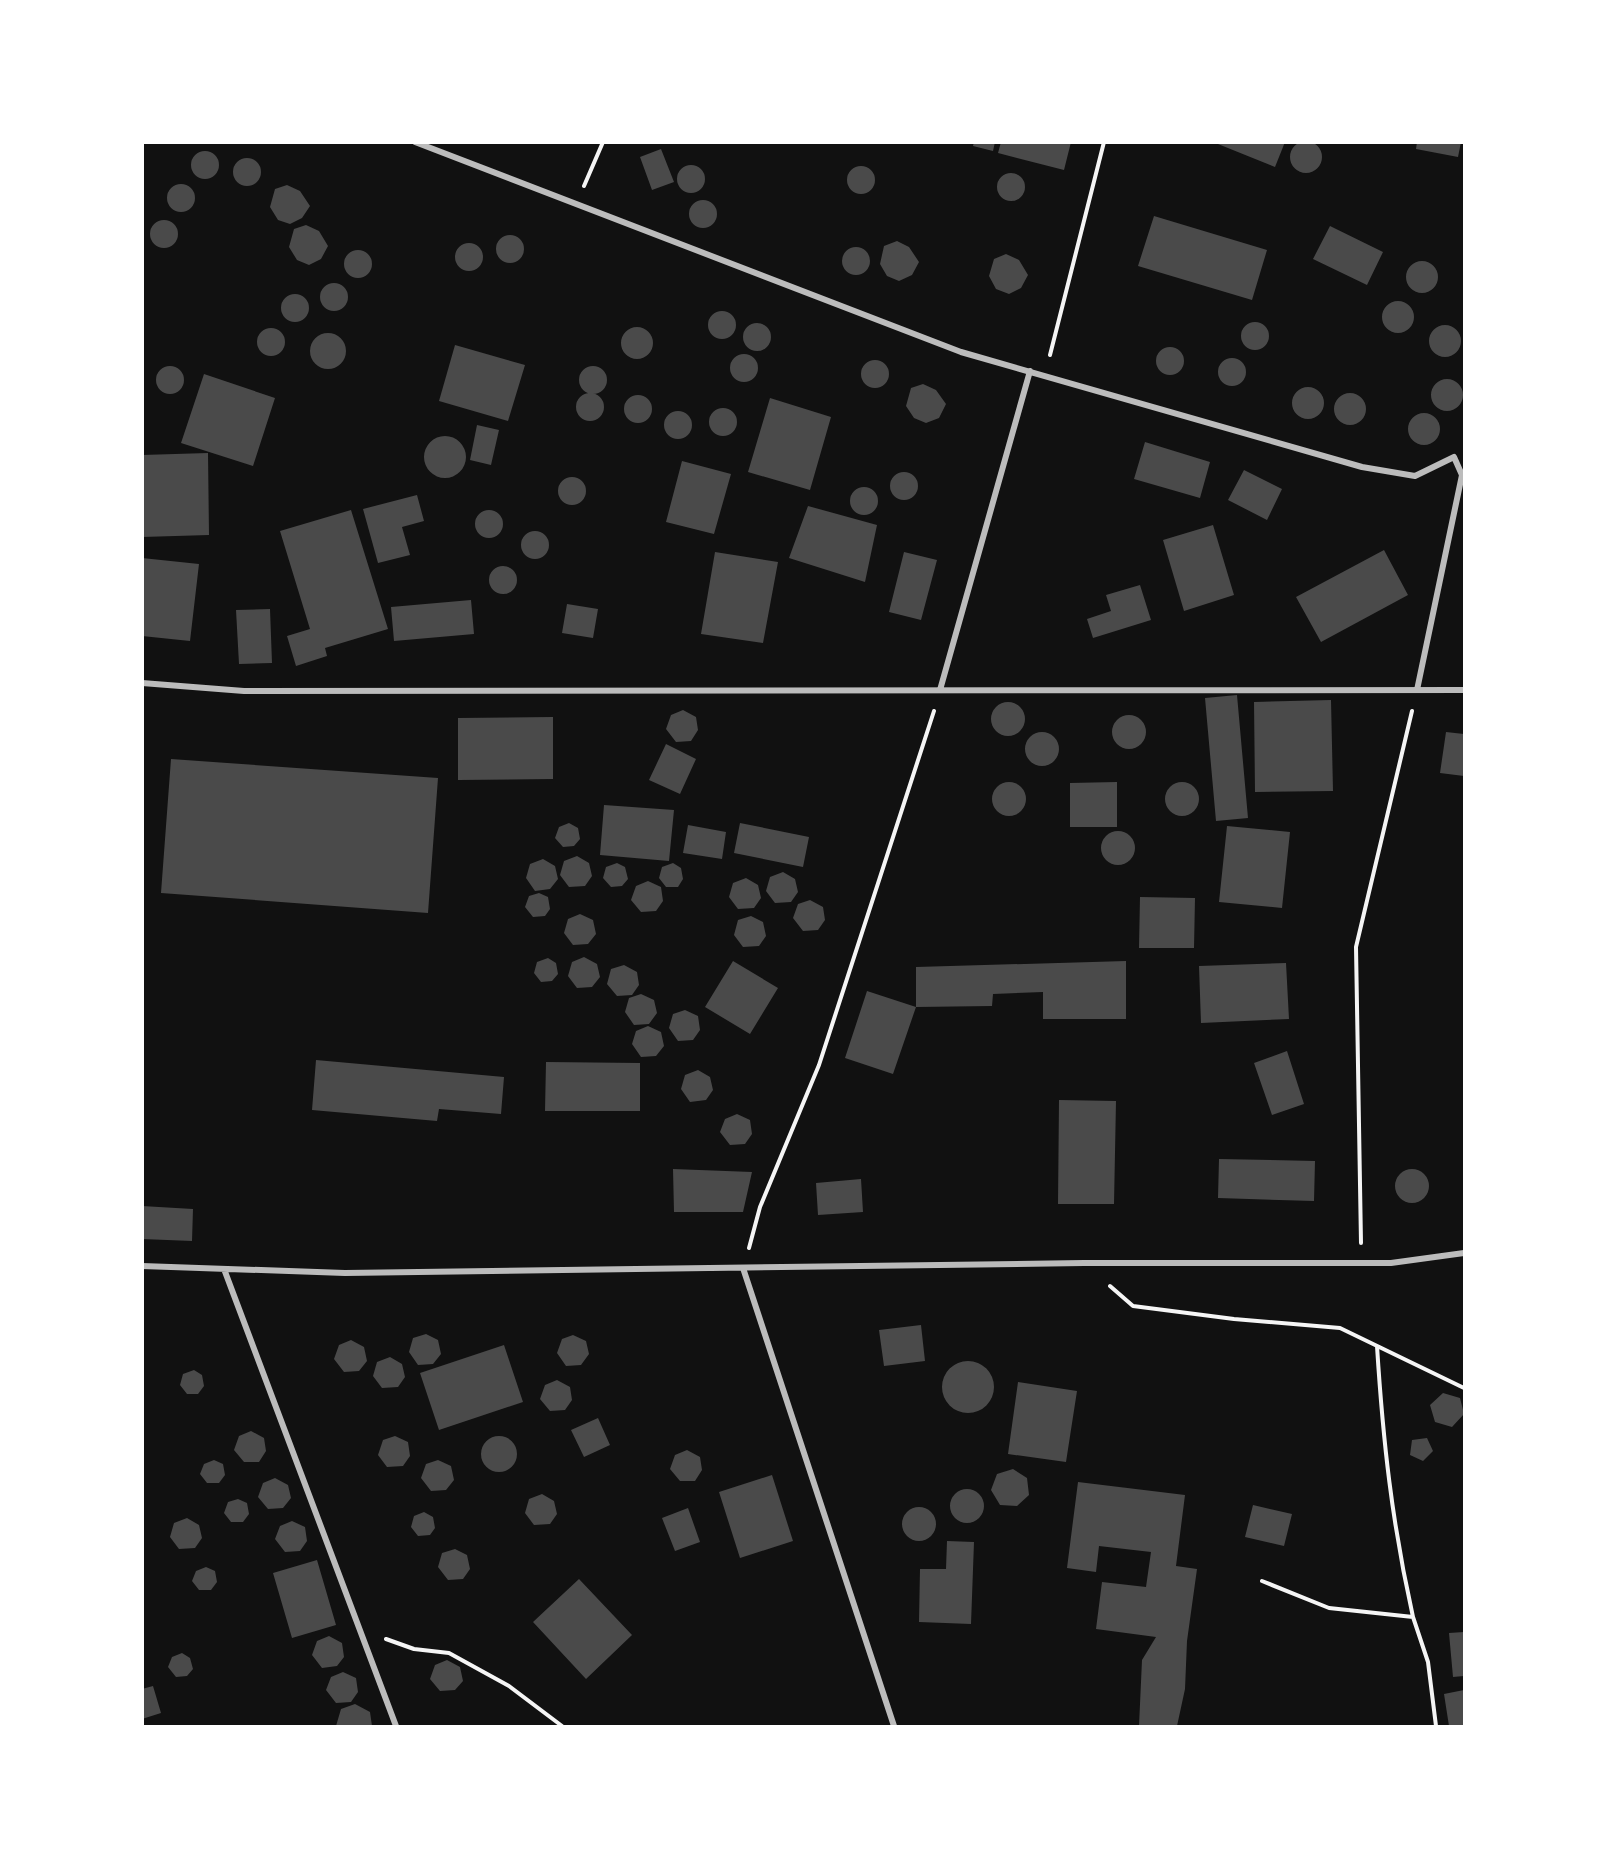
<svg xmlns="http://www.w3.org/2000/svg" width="1607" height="1869" font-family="'Open Sans',sans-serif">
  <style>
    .building { fill: #4a4a4a }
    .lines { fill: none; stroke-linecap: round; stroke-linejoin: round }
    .path { stroke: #f5f5f5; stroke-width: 4 }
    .minor { stroke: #bcbcbc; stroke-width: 6 }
  </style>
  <rect width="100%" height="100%" fill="#111"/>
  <path class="building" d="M1290 157a16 16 0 1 1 32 0a16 16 0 1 1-32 0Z
    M974 142H995L993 151 973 146Z
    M1001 142H1071L1064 170 998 153Z
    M1213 142H1285L1275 167Z
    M1417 142H1461L1458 157 1416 149Z
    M661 149 674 182 652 190 640 157Z
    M191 165a14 14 0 1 1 28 0a14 14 0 1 1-28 0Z
    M233 172a14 14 0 1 1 28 0a14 14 0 1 1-28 0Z
    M677 179a14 14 0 1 1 28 0a14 14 0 1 1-28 0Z
    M847 180a14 14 0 1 1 28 0a14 14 0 1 1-28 0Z
    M997 187a14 14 0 1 1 28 0a14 14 0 1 1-28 0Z
    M167 198a14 14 0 1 1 28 0a14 14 0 1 1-28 0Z
    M287 185 300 191 310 206 302 218 290 224 278 220 270 207 275 189Z
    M689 214a14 14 0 1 1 28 0a14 14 0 1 1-28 0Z
    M1154 216 1267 250 1252 300 1138 266Z
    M150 234a14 14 0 1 1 28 0a14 14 0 1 1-28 0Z
    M306 225 319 231 328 246 321 259 309 265 297 260 289 247 294 229Z
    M1330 226 1383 252 1367 285 1313 259Z
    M496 249a14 14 0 1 1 28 0a14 14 0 1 1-28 0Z
    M897 241 909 247 919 262 912 275 899 281 887 276 880 264 884 246Z
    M455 257a14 14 0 1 1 28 0a14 14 0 1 1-28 0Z
    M842 261a14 14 0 1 1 28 0a14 14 0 1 1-28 0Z
    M344 264a14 14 0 1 1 28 0a14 14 0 1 1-28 0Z
    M1006 254 1019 260 1028 275 1021 288 1009 294 996 289 989 276 994 259Z
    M1406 277a16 16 0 1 1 32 0a16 16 0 1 1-32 0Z
    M320 297a14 14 0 1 1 28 0a14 14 0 1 1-28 0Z
    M281 308a14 14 0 1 1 28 0a14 14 0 1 1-28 0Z
    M1382 317a16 16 0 1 1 32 0a16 16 0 1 1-32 0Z
    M708 325a14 14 0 1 1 28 0a14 14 0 1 1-28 0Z
    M1241 336a14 14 0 1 1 28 0a14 14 0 1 1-28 0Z
    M743 337a14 14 0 1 1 28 0a14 14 0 1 1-28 0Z
    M1429 341a16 16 0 1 1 32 0a16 16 0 1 1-32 0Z
    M621 343a16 16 0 1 1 32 0a16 16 0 1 1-32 0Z
    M257 342a14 14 0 1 1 28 0a14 14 0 1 1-28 0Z
    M310 351a18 18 0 1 1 36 0a18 18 0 1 1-36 0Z
    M455 345 525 365 508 421 439 401Z
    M1156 361a14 14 0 1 1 28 0a14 14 0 1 1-28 0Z
    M730 368a14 14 0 1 1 28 0a14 14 0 1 1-28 0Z
    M1218 372a14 14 0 1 1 28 0a14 14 0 1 1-28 0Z
    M861 374a14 14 0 1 1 28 0a14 14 0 1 1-28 0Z
    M156 380a14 14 0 1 1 28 0a14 14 0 1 1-28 0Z
    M579 380a14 14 0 1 1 28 0a14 14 0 1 1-28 0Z
    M204 374 275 398 253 466 181 443Z
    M1431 395a16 16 0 1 1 32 0a16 16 0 1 1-32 0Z
    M923 384 936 390 946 404 939 418 926 423 914 418 906 406 911 388Z
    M1292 403a16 16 0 1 1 32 0a16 16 0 1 1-32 0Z
    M1334 409a16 16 0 1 1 32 0a16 16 0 1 1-32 0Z
    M576 407a14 14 0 1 1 28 0a14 14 0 1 1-28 0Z
    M624 409a14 14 0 1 1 28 0a14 14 0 1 1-28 0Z
    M770 398 831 417 810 490 748 472Z
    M709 422a14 14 0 1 1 28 0a14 14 0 1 1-28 0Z
    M664 425a14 14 0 1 1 28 0a14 14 0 1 1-28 0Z
    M1408 429a16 16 0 1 1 32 0a16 16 0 1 1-32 0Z
    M477 425 499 430 491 465 470 460Z
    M424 457a21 21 0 1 1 42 0a21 21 0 1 1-42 0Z
    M1145 442 1210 462 1200 498 1134 479Z
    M208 453 209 535 142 537V455Z
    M682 461 731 474 714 534 666 522Z
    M1244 470 1282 489 1267 520 1228 500Z
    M890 486a14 14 0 1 1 28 0a14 14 0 1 1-28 0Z
    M558 491a14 14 0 1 1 28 0a14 14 0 1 1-28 0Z
    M850 501a14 14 0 1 1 28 0a14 14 0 1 1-28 0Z
    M417 495 424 521 402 527 410 555 378 563 363 509Z
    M808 506 877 525 865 582 789 558Z
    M351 510 388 629 325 648 327 656 296 666 287 636 310 629 280 531Z
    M475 524a14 14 0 1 1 28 0a14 14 0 1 1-28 0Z
    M1213 525 1234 595 1184 611 1163 540Z
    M521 545a14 14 0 1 1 28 0a14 14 0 1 1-28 0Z
    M1384 550 1408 595 1321 642 1296 597Z
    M715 552 778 562 763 643 701 634Z
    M904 552 937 560 921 620 889 612Z
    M142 558 199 564 190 641 142 636Z
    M489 580a14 14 0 1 1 28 0a14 14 0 1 1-28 0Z
    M1140 585 1151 620 1093 638 1087 619 1111 611 1106 595Z
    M471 600 474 634 394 641 391 607Z
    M567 604 598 609 593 638 562 633Z
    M270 609 272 663 239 664 236 610Z
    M1237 695 1248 818 1216 821 1205 698Z
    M1331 700 1333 791 1255 792 1254 702Z
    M991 719a17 17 0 1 1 34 0a17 17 0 1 1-34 0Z
    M683 710 696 717 698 730 691 741 676 742 666 729 671 715Z
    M1112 732a17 17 0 1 1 34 0a17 17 0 1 1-34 0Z
    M553 717V779L458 780V718Z
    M1025 749a17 17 0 1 1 34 0a17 17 0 1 1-34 0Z
    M1446 732 1464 734V776L1440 773Z
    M666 744 696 759 680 794 649 780Z
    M171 759 438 778 428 913 161 893Z
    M1165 799a17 17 0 1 1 34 0a17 17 0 1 1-34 0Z
    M992 799a17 17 0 1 1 34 0a17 17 0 1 1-34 0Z
    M1117 782V827H1070V783Z
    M604 805 674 810 669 861 600 855Z
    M569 823 578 828 580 839 574 846 563 847 555 838 559 827Z
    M740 823 809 837 803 867 734 853Z
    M688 825 726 832 722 859 683 853Z
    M1227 826 1290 832 1282 908 1219 902Z
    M1101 848a17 17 0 1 1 34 0a17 17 0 1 1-34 0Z
    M577 856 589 863 592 876 585 886 569 887 560 875 564 861Z
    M543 859 555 866 558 879 550 889 535 891 526 878 530 864Z
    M617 863 625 867 628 879 622 886 611 887 603 878 606 867Z
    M673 863 681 868 683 879 678 887H666L659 878 662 867Z
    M783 872 795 879 798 892 791 902 775 903 766 891 770 877Z
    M746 878 758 885 761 898 754 908 738 909 729 897 733 883Z
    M648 881 661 887 663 901 656 911 641 912 631 900 636 886Z
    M539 893 548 897 550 909 545 916 533 917 525 907 529 896Z
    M1140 897 1195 898 1194 948H1139Z
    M810 900 823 907 825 920 818 930 803 931 793 918 798 904Z
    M580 914 593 920 596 934 588 944 573 945 564 933 568 919Z
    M751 916 763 922 766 936 759 946 743 947 734 935 738 920Z
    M584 957 597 964 600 977 592 987 577 988 568 976 572 962Z
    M548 958 556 963 558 974 552 981 541 982 534 973 537 962Z
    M733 961 778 988 750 1034 705 1007Z
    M1126 961V1019H1043V992L993 994 992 1006 916 1007V967Z
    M1286 963 1289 1019 1201 1023 1199 966Z
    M624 965 637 972 639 985 632 995 617 996 607 984 611 969Z
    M867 991 916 1007 893 1074 845 1058Z
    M641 994 654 1000 657 1013 649 1024 634 1025 625 1012 629 998Z
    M685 1010 698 1016 700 1030 693 1040 678 1041 669 1028 673 1014Z
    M648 1026 661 1032 664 1046 656 1056 641 1057 632 1044 636 1031Z
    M1287 1051 1304 1104 1272 1115 1254 1063Z
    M316 1060 504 1077 501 1114 439 1109 437 1121 312 1110Z
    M546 1062 640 1063V1111H545Z
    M698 1070 710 1077 713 1090 706 1100 690 1102 681 1089 685 1075Z
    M1059 1100 1116 1101 1114 1204H1058Z
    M737 1114 750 1120 752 1134 745 1144 730 1145 720 1132 725 1119Z
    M1219 1159 1315 1161 1314 1201 1218 1198Z
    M673 1169 752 1172 743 1212H674Z
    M1395 1186a17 17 0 1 1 34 0a17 17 0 1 1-34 0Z
    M861 1179 863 1212 818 1215 816 1183Z
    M142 1206 193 1209 192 1241 142 1239Z
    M921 1325 925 1361 884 1366 879 1330Z
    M426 1334 438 1340 441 1354 433 1364 418 1365 409 1352 413 1338Z
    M573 1335 586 1341 589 1354 581 1365 566 1366 557 1353 562 1339Z
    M351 1340 364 1347 367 1361 359 1371 344 1372 334 1359 339 1345Z
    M504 1345 523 1402 439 1430 420 1373Z
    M390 1357 402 1364 405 1377 398 1387 382 1388 373 1376 377 1362Z
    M942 1387a26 26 0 1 1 52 0a26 26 0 1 1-52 0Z
    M194 1370 202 1375 204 1386 198 1394H187L180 1385 183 1374Z
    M557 1380 570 1387 572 1400 565 1410 550 1411 540 1399 545 1385Z
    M1018 1382 1077 1391 1066 1462 1008 1454Z
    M1443 1393 1460 1398 1464 1414 1452 1427 1435 1422 1430 1405Z
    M598 1418 610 1445 584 1457 571 1430Z
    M251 1431 264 1438 266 1451 259 1462H244L234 1450 239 1436Z
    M481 1454a18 18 0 1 1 36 0a18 18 0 1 1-36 0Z
    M395 1436 408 1442 410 1456 403 1466 387 1467 378 1455 383 1440Z
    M1427 1438 1433 1451 1423 1461 1410 1455 1412 1440Z
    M687 1450 700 1457 702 1470 695 1481H680L670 1469 675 1455Z
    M214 1460 223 1464 225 1475 219 1483H207L200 1474 204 1464Z
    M438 1460 451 1466 454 1480 446 1490 431 1491 421 1478 426 1464Z
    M1013 1469 1027 1478 1029 1495 1017 1506 1000 1505 991 1490 997 1474Z
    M772 1475 793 1541 740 1558 719 1492Z
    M275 1478 288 1485 291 1498 283 1508 268 1509 258 1497 263 1483Z
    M1078 1482 1185 1495 1176 1566 1197 1569 1187 1641 1185 1689 1177 1726H1139L1142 1660 1156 1637 1096 1629 1102 1582 1146 1587 1151 1552 1099 1546 1096 1572 1067 1568Z
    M950 1506a17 17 0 1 1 34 0a17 17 0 1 1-34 0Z
    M542 1494 554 1501 557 1514 550 1524 534 1525 525 1513 529 1499Z
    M238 1499 247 1503 249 1514 243 1522H231L224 1513 228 1502Z
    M1253 1505 1292 1514 1284 1546 1245 1537Z
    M902 1524a17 17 0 1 1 34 0a17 17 0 1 1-34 0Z
    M688 1508 700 1542 675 1551 662 1518Z
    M424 1512 433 1517 435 1528 430 1535 418 1536 411 1527 414 1516Z
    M187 1518 199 1525 202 1538 195 1548 179 1549 170 1537 174 1523Z
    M292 1521 305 1527 307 1541 300 1551 285 1552 275 1539 280 1526Z
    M947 1541 974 1542 971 1624 919 1622 920 1569H946Z
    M455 1549 467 1555 470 1569 463 1579 448 1580 438 1567 442 1553Z
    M317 1560 336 1625 292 1638 273 1573Z
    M206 1567 215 1571 217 1582 211 1590H199L192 1581 196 1571Z
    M579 1579 632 1635 586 1679 533 1622Z
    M1464 1632V1676L1453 1677 1449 1633Z
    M329 1636 342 1643 344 1657 337 1666 322 1668 312 1655 317 1641Z
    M182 1653 190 1658 193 1669 187 1676 176 1677 168 1667 172 1657Z
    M447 1660 460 1667 463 1681 455 1690 440 1691 430 1679 435 1665Z
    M343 1672 356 1678 358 1692 351 1702 336 1703 326 1690 331 1677Z
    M153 1686 161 1713 142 1719V1689Z
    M1464 1690V1726H1449L1444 1694Z
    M355 1704 370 1712 372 1726H336L341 1709Z"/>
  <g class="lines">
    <path class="path" d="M584 186 603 142
      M1050 355 1104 142
      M1361 1243 1356 947 1412 711
      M749 1248 760 1207 819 1065 934 711
      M1110 1286 1133 1306 1234 1319 1340 1328 1464 1388
      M1262 1581 1329 1608 1413 1617C1392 1523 1383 1441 1377 1346
      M1413 1617 1428 1662 1436 1726
      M386 1639 414 1649 449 1653 509 1686 562 1726"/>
    <path class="minor" d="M415 142 961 352 1362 467 1415 476 1454 457 1462 475 1417 690
      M142 683 244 691 1464 690
      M940 690 1030 371
      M142 1266 345 1273 1084 1263H1391L1464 1253
      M743 1268 894 1726
      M224 1269 396 1726"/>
  </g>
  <rect width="1607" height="1869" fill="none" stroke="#ffffff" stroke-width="288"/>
</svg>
